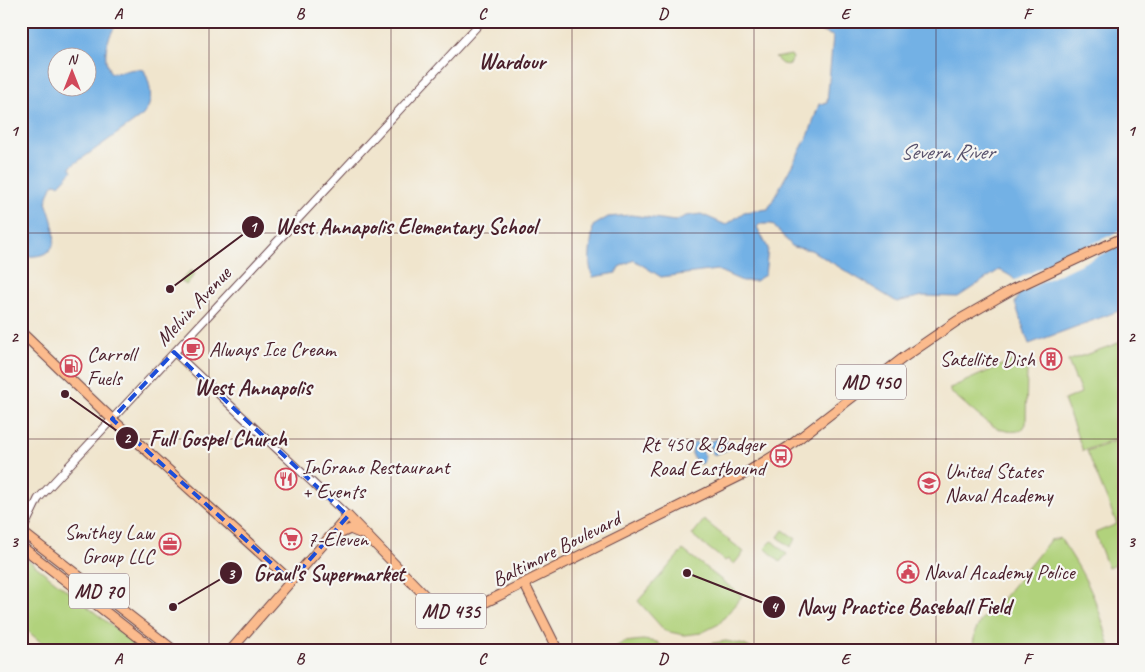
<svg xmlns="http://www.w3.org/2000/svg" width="1145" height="672" font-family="Caveat,sans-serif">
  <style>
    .green { fill: #b1d27b; stroke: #7e7853 }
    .water { fill: #73b1e5; stroke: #5e6888; fill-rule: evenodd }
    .pier { fill: #f0e5cd }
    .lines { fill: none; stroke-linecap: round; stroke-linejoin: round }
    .minor-casing { stroke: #633d43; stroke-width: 9 }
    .major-casing { stroke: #633d43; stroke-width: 11 }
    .minor { stroke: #fff; stroke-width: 7 }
    .major { stroke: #fbbb8d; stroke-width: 9 }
    .marked { fill: none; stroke: #1d4ed8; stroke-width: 4; stroke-dasharray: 10 6; stroke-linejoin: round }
    .grid { fill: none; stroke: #4a1f2b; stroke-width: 1; stroke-opacity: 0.55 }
    .labels { text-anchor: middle; stroke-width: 4.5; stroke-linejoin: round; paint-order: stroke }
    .shield { fill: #f6f6f2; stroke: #7e6067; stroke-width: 1 }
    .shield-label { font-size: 20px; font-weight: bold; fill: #4a1f2b }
    .street-label { font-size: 21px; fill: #4a1f2b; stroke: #f6f6f2 }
    .poi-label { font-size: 21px; fill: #4a1f2b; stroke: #f6f6f2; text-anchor: start }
    .neighbourhood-label { font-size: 22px; font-weight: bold; fill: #4a1f2b; stroke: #f6f6f2 }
    .water-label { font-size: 22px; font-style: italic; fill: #58526c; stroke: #f6f6f2 }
    .leader { fill: none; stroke: #4a1f2b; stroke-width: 2 }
    .callout-dot { fill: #4a1f2b; stroke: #f6f6f2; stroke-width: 2 }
    .mark-label { font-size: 15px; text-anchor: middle; font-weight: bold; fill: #fff }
    .callout-label { font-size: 22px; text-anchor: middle; font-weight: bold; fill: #4a1f2b; stroke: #f6f6f2; stroke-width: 4.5; stroke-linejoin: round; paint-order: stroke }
    .neatline { fill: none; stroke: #4a1f2b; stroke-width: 2 }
    .grid-label { font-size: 16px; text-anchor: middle; font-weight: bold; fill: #4a1f2b }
  </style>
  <rect width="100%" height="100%" fill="#f6f6f2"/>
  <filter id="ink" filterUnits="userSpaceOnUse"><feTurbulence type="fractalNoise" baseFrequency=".02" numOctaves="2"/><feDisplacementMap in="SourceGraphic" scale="10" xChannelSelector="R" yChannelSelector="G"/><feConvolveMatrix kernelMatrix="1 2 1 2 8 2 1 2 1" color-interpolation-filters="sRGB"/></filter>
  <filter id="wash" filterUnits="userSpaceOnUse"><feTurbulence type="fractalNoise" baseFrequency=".0096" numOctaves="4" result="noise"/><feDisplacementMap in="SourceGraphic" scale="20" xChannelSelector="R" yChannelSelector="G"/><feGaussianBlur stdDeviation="1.12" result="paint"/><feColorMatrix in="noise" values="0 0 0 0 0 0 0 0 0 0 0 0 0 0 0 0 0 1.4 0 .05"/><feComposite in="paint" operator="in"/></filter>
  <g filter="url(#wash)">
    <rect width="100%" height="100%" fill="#f0e5cd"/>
    <path class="green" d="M791 55 793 58 789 65 782 64 775 58Z
      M191 270 195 274 186 285 181 281Z
      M1124 341V436L1083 451 1064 400 1081 393 1068 361Z
      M1011 361 1023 364 1027 369 1026 424 1022 430C994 439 971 406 950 392V388Z
      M1124 438V562L1108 568 1095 533 1117 524 1087 451Z
      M704 520 744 552 734 564 728 559 725 561 692 535Z
      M783 530 796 539 790 547 778 537Z
      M1060 538C1088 579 1098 602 1111 651H972L975 632 982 618 989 616 1050 540Z
      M772 541 787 554 780 562 765 548Z
      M683 550 742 596 719 624 701 633 684 635 665 631 638 601Z
      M21 555 23 556 144 651H51L23 627 21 629Z
      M643 640 657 642 667 651H608L624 642Z
      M726 641 744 645 756 651H702L708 644Z"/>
    <path class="water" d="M21 21H119C108 35 100 57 111 73 123 73 131 67 144 70 151 85 155 103 142 116L70 167 72 171 59 185 56 183 52 186 46 202C56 231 66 260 21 256ZM58 58H88V88H58Z
      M811 21H1124V309L1029 344 1015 303C1025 285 1015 277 999 270L958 297 923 296 897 302 811 250 793 247 772 224H760L757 227 768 248 765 275 755 281H742L717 270 661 277 634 260 619 267 616 273 593 277C586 263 592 242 593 226L608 217 631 215 675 221 686 216 701 214 726 225 744 212 768 209 809 134 819 104 827 103 833 36 811 28Z
      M725 436 730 449 713 455 708 442Z
      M695 442 700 444 705 458 702 464 697 463 692 454V445Z"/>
    <path class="pier" d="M1124 229V244L1017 294 1016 284 1013 281Z"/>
  </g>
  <g filter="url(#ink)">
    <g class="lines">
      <g class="minor-casing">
        <path id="minor" d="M174 352 348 516
          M21 534 38 499 482 21"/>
      </g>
      <g class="major-casing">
        <path id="major" d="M21 332 112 419 291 581
          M21 531 175 651
          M333 537 350 529 362 534
          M21 546 156 651
          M525 585 558 651
          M230 651 348 516 433 604C447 612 459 612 474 608L744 474 788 447 903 358 957 321 1013 289 1124 237"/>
      </g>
      <use href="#minor" class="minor"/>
      <use href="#major" class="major"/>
    </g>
  </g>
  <path class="marked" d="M174 352 348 516 291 581 112 419Z"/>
  <path class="grid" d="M209 21V651M391 21V651M572 21V651M754 21V651M936 21V651M21 233H1124M21 439H1124"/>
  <defs>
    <g id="cafe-ring" transform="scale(1.125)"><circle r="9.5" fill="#f6f6f2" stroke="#d1495b" stroke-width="1.5"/><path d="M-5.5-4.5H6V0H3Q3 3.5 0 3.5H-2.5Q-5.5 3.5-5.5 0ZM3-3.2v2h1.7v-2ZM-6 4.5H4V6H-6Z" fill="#d1495b"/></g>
    <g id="building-ring" transform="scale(1.125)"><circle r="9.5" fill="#f6f6f2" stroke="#d1495b" stroke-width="1.5"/><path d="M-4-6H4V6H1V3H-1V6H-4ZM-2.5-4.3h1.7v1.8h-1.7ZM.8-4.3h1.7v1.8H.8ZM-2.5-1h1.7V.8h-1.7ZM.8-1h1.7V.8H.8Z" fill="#d1495b"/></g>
    <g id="fuel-ring" transform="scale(1.125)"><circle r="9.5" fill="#f6f6f2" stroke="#d1495b" stroke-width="1.5"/><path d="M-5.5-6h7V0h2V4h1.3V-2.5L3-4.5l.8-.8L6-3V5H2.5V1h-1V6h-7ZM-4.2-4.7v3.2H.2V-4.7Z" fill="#d1495b"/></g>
    <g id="bus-ring" transform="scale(1.125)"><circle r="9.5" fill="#f6f6f2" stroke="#d1495b" stroke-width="1.5"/><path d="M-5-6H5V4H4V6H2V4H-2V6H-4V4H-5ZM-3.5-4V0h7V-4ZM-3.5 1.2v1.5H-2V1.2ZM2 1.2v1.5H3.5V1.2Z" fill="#d1495b"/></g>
    <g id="restaurant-ring" transform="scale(1.125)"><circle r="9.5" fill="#f6f6f2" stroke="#d1495b" stroke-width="1.5"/><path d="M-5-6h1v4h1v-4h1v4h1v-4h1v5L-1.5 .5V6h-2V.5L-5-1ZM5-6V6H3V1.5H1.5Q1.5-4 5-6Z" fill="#d1495b"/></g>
    <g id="university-ring" transform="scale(1.125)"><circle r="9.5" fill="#f6f6f2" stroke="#d1495b" stroke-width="1.5"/><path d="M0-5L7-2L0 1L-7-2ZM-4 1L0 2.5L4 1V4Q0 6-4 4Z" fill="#d1495b"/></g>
    <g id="supermarket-ring" transform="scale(1.125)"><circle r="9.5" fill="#f6f6f2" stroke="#d1495b" stroke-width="1.5"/><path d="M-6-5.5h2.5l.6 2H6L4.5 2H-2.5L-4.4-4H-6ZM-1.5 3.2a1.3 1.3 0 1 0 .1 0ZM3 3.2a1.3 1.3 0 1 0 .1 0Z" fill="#d1495b"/></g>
    <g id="office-ring" transform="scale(1.125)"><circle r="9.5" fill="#f6f6f2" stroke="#d1495b" stroke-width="1.5"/><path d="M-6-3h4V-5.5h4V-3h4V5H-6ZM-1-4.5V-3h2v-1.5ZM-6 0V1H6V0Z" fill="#d1495b"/></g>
    <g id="civic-ring" transform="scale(1.125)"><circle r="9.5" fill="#f6f6f2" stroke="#d1495b" stroke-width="1.5"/><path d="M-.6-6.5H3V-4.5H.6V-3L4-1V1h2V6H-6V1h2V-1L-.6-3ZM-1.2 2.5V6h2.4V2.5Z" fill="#d1495b"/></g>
  </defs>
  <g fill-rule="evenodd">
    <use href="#cafe-ring" x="193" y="349"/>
    <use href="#building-ring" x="1051" y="359"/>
    <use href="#fuel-ring" x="71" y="366"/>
    <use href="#bus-ring" x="781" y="456"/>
    <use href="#restaurant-ring" x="286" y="479"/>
    <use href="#university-ring" x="929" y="483"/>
    <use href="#supermarket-ring" x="291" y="539"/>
    <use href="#office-ring" x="170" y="544"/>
    <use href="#civic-ring" x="908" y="572"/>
  </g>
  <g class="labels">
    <g class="shield">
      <rect x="836" y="364.5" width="70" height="35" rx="4"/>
      <rect x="69" y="573.5" width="60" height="35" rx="4"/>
      <rect x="416" y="593.5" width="70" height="35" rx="4"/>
    </g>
    <g class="shield-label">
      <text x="871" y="389">MD 450</text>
      <text x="99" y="598">MD 70</text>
      <text x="451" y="618">MD 435</text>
    </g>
    <g class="street-label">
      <text transform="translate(193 306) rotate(-47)" y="7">Melvin Avenue</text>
      <text transform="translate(556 549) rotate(-27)" y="7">Baltimore Boulevard</text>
    </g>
    <g class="poi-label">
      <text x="209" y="356">Always Ice Cream</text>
      <text x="87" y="361">Carroll<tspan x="87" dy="24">Fuels</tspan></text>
      <text x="1035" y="366" text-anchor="end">Satellite Dish</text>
      <text x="765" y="451" text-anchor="end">Rt 450 &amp; Badger<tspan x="765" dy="24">Road Eastbound</tspan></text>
      <text x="302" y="474">InGrano Restaurant<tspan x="302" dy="24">+ Events</tspan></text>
      <text x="945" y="478">United States<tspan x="945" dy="24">Naval Academy</tspan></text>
      <text x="154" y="539" text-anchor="end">Smithey Law<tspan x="154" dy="24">Group LLC</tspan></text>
      <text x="307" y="546">7-Eleven</text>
      <text x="924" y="579">Naval Academy Police</text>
    </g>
    <g class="neighbourhood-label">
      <text x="512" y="69">Wardour</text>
      <text x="253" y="395">West Annapolis</text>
    </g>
    <g class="water-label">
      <text x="947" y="159">Severn River</text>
    </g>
  </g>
  <path class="leader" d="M170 289L253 227M65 394L127 438M173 607L231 573M687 573L774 607"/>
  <g class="callout-dot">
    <circle cx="170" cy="289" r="5"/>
    <circle cx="65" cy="394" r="5"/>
    <circle cx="173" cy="607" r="5"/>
    <circle cx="687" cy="573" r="5"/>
    <circle cx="253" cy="227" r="12"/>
    <circle cx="127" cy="438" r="12"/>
    <circle cx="231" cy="573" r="12"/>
    <circle cx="774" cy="607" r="12"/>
  </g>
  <g class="mark-label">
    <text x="253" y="232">1</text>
    <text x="127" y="443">2</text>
    <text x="231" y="579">3</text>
    <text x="774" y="612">4</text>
  </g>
  <g class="callout-label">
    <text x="406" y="234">West Annapolis Elementary School</text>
    <text x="218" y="446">Full Gospel Church</text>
    <text x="329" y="581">Graul's Supermarket</text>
    <text x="904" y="614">Navy Practice Baseball Field</text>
  </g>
  <rect width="1145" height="672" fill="none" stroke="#f6f6f2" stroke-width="55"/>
  <g transform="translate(72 72)"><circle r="24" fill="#f6f6f2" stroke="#b1a0a2"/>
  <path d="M0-4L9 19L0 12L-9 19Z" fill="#d1495b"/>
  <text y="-8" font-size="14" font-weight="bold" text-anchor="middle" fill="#4a1f2b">N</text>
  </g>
  <rect x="28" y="28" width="1090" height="616" class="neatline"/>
  <g class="grid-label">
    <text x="118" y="19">A</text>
    <text x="300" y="19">B</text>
    <text x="482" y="19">C</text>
    <text x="663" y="19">D</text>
    <text x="845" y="19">E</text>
    <text x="1027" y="19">F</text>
    <text x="14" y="136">1</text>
    <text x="1131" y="136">1</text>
    <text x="14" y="342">2</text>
    <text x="1131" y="342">2</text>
    <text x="14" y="547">3</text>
    <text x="1131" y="547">3</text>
    <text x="118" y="664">A</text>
    <text x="300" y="664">B</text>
    <text x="482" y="664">C</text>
    <text x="663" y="664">D</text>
    <text x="845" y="664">E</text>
    <text x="1027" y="664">F</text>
  </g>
</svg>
